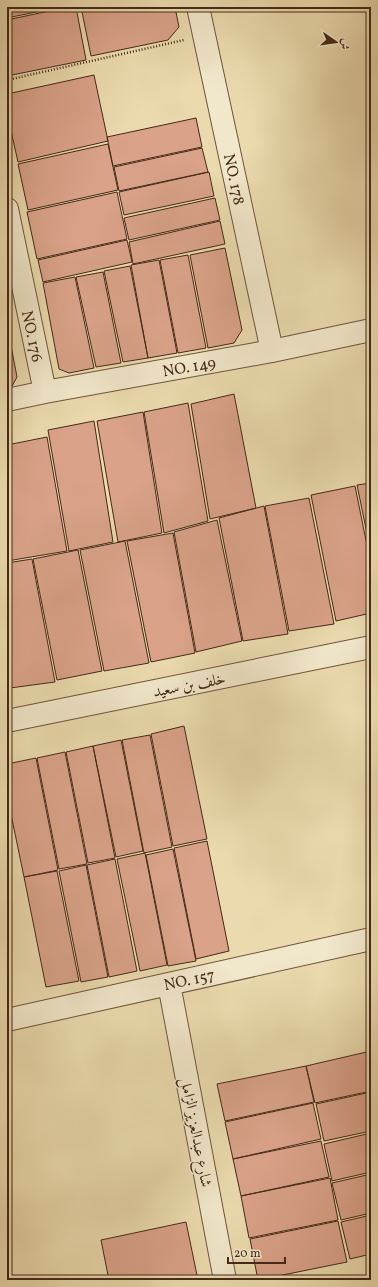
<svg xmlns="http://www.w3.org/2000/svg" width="378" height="1287" font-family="Vollkorn,Amiri,serif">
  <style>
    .building { fill: #d9a289; stroke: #452918 }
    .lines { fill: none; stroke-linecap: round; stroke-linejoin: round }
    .minor-casing { stroke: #6e553d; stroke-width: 24 }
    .path { stroke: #452918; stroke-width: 2.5; stroke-dasharray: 1 2; stroke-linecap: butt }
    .minor { stroke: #f1e7ca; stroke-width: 22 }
    .labels { text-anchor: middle; stroke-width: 3; stroke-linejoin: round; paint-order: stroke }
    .street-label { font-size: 16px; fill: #452918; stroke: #f1e7ca }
  </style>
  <rect width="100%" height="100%" fill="#eadaad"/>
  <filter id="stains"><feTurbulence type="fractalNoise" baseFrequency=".005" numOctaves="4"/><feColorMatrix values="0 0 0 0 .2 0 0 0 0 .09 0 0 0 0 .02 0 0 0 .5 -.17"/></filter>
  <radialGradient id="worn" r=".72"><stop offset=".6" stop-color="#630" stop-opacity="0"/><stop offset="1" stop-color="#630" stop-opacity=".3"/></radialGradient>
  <path class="building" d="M7 7H60L7 18Z
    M68 7H76L86 60 7 76V20Z
    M81 7H175L179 27 168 40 91 56Z
    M94 75 108 141 18 162 7 113V94Z
    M196 118 202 147 113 166 107 137Z
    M108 144 118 190 28 210 18 164Z
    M202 148 208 172 119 191 114 167Z
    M209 172 214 196 124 215 119 192Z
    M117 192 127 239 37 259 27 212Z
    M215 198 220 220 129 240 124 218Z
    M220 221 225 244 133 264 129 242Z
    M127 240 132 262 43 282 38 260Z
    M225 248 242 330 234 343 208 348 190 255Z
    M188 255 206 348 178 353 160 260Z
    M159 260 177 353 148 358 131 265Z
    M130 266 148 358 123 362 104 271Z
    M103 272 121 363 96 367 76 277Z
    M75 277 94 368 69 373 59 369 43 283Z
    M7 330H8L17 377 11 388 7 390Z
    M234 394 256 508 210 519 191 404Z
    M188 403 208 521 164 533 144 412Z
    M143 412 162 533 118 542 97 421Z
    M94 421 113 542 69 551 48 430Z
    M47 437 67 551 7 561V445Z
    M371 483V553L357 485Z
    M355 486 371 565V613L336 621 311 495Z
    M309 498 334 624 289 631 265 506Z
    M264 506 288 634 243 641 219 518Z
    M217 520 242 641 196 652 174 532Z
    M173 533 195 653 151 662 127 541Z
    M125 541 149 663 104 671 80 550Z
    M78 550 102 671 57 680 33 559Z
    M32 559 55 682 10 688 7 671V563Z
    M184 726 207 839 173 846 151 734Z
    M150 735 172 847 144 853 122 740Z
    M121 740 143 851 116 857 93 746Z
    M93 746 115 858 88 863 66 752Z
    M65 752 87 864 59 869 37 758Z
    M36 758 58 870 24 877 7 795V764Z
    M207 841 229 951 196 959 174 848Z
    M173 849 196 961 168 966 146 855Z
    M145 853 167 965 140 971 117 859Z
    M115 859 137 971 109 977 87 865Z
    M86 865 108 977 81 982 59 871Z
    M57 871 79 981 46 987 24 877Z
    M371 1051V1091L315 1103 306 1066Z
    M306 1066 314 1102 225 1121 217 1084Z
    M371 1092V1131L324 1141 316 1104Z
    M313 1103 321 1139 233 1159 225 1122Z
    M371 1133V1172L332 1181 324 1144Z
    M321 1141 329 1177 241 1196 233 1159Z
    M371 1174V1213L341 1220 332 1183Z
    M330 1178 338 1220 249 1238 241 1196Z
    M371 1215V1254L350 1259 341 1222Z
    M338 1221 347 1262 258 1280 250 1239Z
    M186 1222 198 1280H109L101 1240Z"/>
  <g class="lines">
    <g class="minor-casing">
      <path id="minor" d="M198 7 272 351
        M7 209 45 392
        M7 400 45 392 272 351 371 330
        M7 721 371 647
        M169 984 225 1280
        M7 1020 371 939"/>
    </g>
    <path class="path" d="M7 80 184 40"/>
    <use href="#minor" class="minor"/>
  </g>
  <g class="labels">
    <g class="street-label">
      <text transform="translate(235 179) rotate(78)" y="6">NO. 178</text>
      <text transform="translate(33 336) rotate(78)" y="6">NO. 176</text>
      <text transform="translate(189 366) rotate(-10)" y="6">NO. 149</text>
      <text transform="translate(189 684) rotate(-11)" y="6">خلف بن سعيد</text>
      <text transform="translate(189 979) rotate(-12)" y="6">NO. 157</text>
      <text transform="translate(197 1132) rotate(79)" y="6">شارع عبدالعزيز الزامل</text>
    </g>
  </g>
  <rect width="378" height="1287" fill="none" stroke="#eadaad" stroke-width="24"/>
  <rect x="8" y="8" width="362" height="1271" fill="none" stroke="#452918" stroke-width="2"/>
  <rect x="12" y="12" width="354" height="1263" fill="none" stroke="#452918"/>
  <g transform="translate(336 42) rotate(103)" stroke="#f1e7ca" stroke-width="3" paint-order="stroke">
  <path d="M0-3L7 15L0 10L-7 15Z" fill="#452918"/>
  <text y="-6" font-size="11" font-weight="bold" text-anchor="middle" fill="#452918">ش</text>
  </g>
  <path d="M228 1257v6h57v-6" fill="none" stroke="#452918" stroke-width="2"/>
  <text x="234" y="1257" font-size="12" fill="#452918" stroke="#f1e7ca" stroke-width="3" paint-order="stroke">20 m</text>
  <rect width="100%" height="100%" filter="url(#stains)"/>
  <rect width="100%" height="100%" fill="url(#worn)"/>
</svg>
